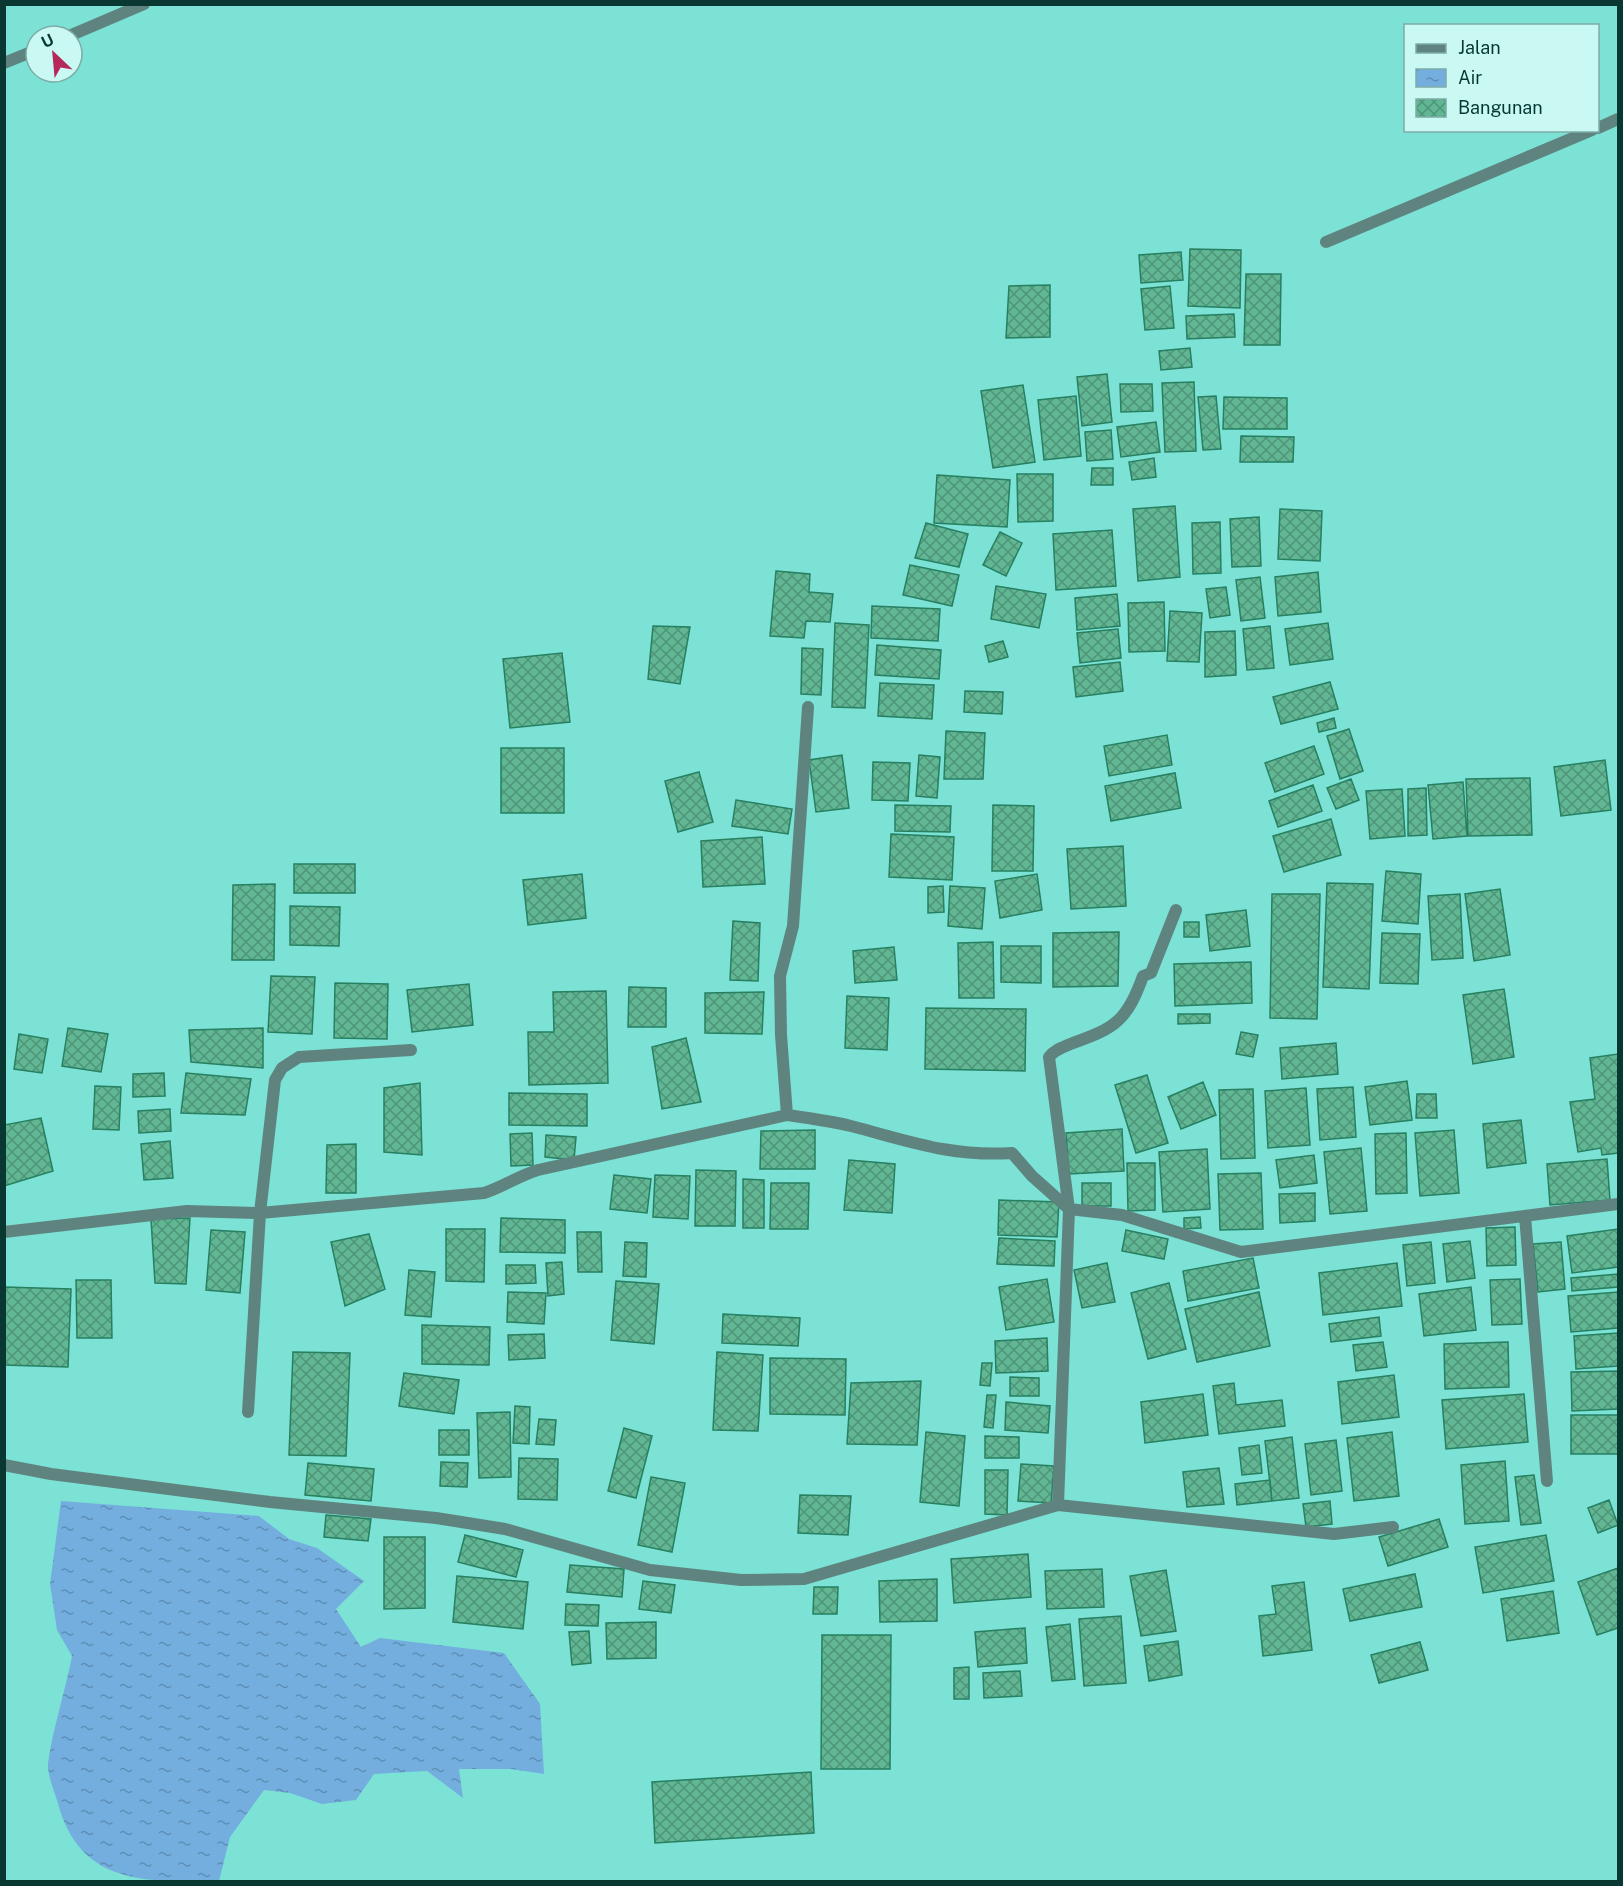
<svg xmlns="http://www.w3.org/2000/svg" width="1623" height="1886" font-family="'Public Sans',sans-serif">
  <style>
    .water { fill: url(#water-ripples) }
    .building { fill: url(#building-cross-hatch); stroke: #268061; stroke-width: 1.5 }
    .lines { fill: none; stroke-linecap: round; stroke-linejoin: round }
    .lane { stroke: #5f847f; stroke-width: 12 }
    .street { stroke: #5f847f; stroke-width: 12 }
  </style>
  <defs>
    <pattern id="water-ripples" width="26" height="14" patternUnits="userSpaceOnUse" patternTransform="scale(1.5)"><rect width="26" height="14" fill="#74aedf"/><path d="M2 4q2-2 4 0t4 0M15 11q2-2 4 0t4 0" fill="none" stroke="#5d8fb5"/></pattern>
    <pattern id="building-cross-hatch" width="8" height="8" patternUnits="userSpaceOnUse" patternTransform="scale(1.5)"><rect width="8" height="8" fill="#61b693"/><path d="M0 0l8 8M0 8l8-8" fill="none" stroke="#4e9579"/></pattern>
  </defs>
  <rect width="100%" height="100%" fill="#7be2d5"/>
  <path class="water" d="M61 1501 259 1516 289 1539 317 1548 364 1581 336 1609 361 1647 380 1638 504 1653 540 1704 544 1774 511 1769H459L463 1798 427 1771 374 1774 356 1800 322 1804 290 1793 264 1790 230 1837 219 1881C149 1882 82 1886 59 1807 56 1795 47 1776 48 1763 53 1728 65 1692 72 1656L57 1630 50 1584Z"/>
  <path class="building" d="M1190 249 1241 250 1240 308 1188 306Z
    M1181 252 1183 280 1141 283 1139 255Z
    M1246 274H1281L1280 345H1244Z
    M1050 285V337L1006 338 1009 286Z
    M1170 286 1174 328 1145 330 1141 289Z
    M1234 314 1235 337 1187 339 1186 316Z
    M1190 348 1192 367 1161 370 1159 351Z
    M1107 374 1112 422 1082 426 1077 377Z
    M1194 382 1196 451 1165 452 1162 383Z
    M1120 384H1152L1153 411 1121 412Z
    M1023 385 1035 462 993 468 981 391Z
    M1076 396 1081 456 1044 460 1038 400Z
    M1216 396 1221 449 1203 450 1198 397Z
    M1224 397 1287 398V429H1223Z
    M1156 422 1160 452 1121 457 1117 427Z
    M1111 430 1113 459 1087 461 1085 432Z
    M1241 436 1294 437 1293 462H1240Z
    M1154 458 1156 477 1132 480 1129 462Z
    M1092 468H1113V485H1091Z
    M1017 474H1053V521L1018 522Z
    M937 475 1010 480 1007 527 934 523Z
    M1175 506 1180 577 1138 581 1133 509Z
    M1280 509 1322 511 1320 561 1278 559Z
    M1259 517 1261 566 1232 567 1230 519Z
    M1220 522 1221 573 1193 574 1192 523Z
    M926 523 968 534 959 567 915 558Z
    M1112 530 1116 586 1056 590 1053 534Z
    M1000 532 1022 543 1006 576 983 565Z
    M910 565 959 575 952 606 903 595Z
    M776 571 810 574 809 592 833 594 830 622 806 621 804 638 770 636Z
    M1318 572 1321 612 1278 616 1275 577Z
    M1260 577 1265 618 1241 621 1236 580Z
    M996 586 1046 594 1039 628 991 619Z
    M1226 587 1230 615 1210 618 1206 589Z
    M1117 594 1120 626 1077 630 1075 598Z
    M1164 602 1165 651 1129 652 1128 603Z
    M872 606 940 609 938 641 871 638Z
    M1170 611 1202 613 1199 662 1167 661Z
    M835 623 869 625 865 708 832 707Z
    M1328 623 1333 659 1290 665 1285 629Z
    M653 626 690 627 680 684 648 679Z
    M1270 626 1274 668 1247 670 1243 629Z
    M1118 629 1121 658 1080 663 1077 633Z
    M1235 631 1236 675 1205 677V632Z
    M1003 641 1008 657 989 662 985 646Z
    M877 645 941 650 939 679 875 675Z
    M802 648 823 649 821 695 801 694Z
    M562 653 570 722 510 728 503 659Z
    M1120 662 1123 691 1076 697 1073 667Z
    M1330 682 1338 709 1281 724 1273 697Z
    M880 683 934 685 932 719 878 716Z
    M965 691 1003 692 1002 714 964 712Z
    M1334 718 1336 728 1319 732 1317 723Z
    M1349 729 1363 771 1340 779 1327 736Z
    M946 731 985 733 983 779H944Z
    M1167 735 1172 765 1109 776 1104 746Z
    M1314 746 1324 774 1275 792 1265 763Z
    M501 748H564V813H501Z
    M842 755 849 808 816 812 809 760Z
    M919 755 940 757 937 798 916 796Z
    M1605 760 1611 810 1561 816 1554 767Z
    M873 762 910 763 908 801 872 800Z
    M699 772 713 822 678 832 665 781Z
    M1175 773 1181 808 1111 821 1105 786Z
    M1530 778 1532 835 1468 836 1466 779Z
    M1351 779 1359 800 1336 809 1327 788Z
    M1463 782 1467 836 1433 839 1428 785Z
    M1313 785 1322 811 1278 827 1269 801Z
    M1426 788 1427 835 1408 836V789Z
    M1402 789 1405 836 1370 839 1366 791Z
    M736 800 792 809 788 834 732 826Z
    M895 805 951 806 950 832 895 831Z
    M993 805 1034 806 1033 871H992Z
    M1331 819 1341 855 1284 872 1273 836Z
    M891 834 954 837 952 880 889 877Z
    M762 837 765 884 703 887 701 841Z
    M1123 846 1126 906 1071 909 1067 849Z
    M294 864H355V893H294Z
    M1386 871 1421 874 1418 924 1382 921Z
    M582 874 586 918 528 925 523 880Z
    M1037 874 1042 910 1000 918 995 881Z
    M1327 883 1373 884 1369 989 1323 987Z
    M275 884 274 960H232L233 885Z
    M943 886 944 912 928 913V887Z
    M950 886 985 888 982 929 948 926Z
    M1500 889 1510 955 1474 961 1465 894Z
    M1272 894H1320L1317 1019 1270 1018Z
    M1460 894 1463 958 1432 960 1428 896Z
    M290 906 340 907 339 946 290 945Z
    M1246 910 1250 946 1210 951 1206 915Z
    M733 921 760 923 758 981 730 980Z
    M1184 922H1199V937H1184Z
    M1119 932 1118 986 1053 987V933Z
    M1382 933 1420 934 1418 984 1380 983Z
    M993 942 994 998H959L958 943Z
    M1001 946H1041V983L1001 982Z
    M894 947 897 980 855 983 853 951Z
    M1251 962 1252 1003 1175 1006 1174 964Z
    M271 976 315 977 312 1034 268 1032Z
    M335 983 388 984 387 1039 334 1038Z
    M469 984 473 1025 412 1032 407 990Z
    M629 987 666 988V1027H628Z
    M1504 989 1514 1057 1473 1064 1463 995Z
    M606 991 608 1083 529 1085 528 1032H554L553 992Z
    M764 992 762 1034 705 1033V993Z
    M847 996 889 998 887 1050 845 1048Z
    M926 1008 1026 1009 1025 1071 925 1069Z
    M1178 1014H1210V1023L1178 1024Z
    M68 1028 108 1034 101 1072 62 1066Z
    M263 1028V1068L191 1062 189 1030Z
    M1241 1032 1258 1035 1253 1057 1236 1054Z
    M19 1034 48 1039 42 1073 14 1069Z
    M686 1038 701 1102 662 1109 652 1047Z
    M1336 1043 1338 1074 1282 1079 1280 1048Z
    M1618 1054V1153L1602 1155 1601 1148 1578 1152 1570 1102 1595 1099 1590 1058Z
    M164 1073 165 1096 133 1097V1074Z
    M186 1073 251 1079 245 1115 181 1113Z
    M1147 1075 1168 1143 1136 1153 1115 1085Z
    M1407 1081 1412 1120 1370 1125 1365 1087Z
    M1203 1082 1216 1115 1181 1129 1168 1097Z
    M420 1083 422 1155 384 1152V1088Z
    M95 1086 121 1087 119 1130 93 1129Z
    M1353 1087 1356 1137 1320 1140 1317 1089Z
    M1306 1088 1310 1145 1268 1148 1265 1091Z
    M1253 1089 1255 1158 1221 1159 1219 1090Z
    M509 1093 587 1094V1126L509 1125Z
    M1417 1094H1436L1437 1118H1416Z
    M170 1109 171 1131 139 1133 138 1111Z
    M41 1118 53 1171 4 1186V1125Z
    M1521 1120 1526 1163 1487 1168 1483 1124Z
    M1122 1129 1124 1171 1069 1174 1066 1133Z
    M815 1130V1169H760L761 1131Z
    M1454 1130 1459 1193 1420 1196 1415 1133Z
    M532 1133 533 1165 511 1166 510 1134Z
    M1406 1133 1407 1193 1376 1194 1375 1134Z
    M546 1135 576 1137 574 1160 545 1157Z
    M170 1141 173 1178 144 1180 141 1144Z
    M356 1144V1193H326L327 1145Z
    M1361 1148 1367 1211 1330 1214 1324 1152Z
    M1207 1149 1210 1209 1163 1212 1159 1152Z
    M1314 1155 1317 1183 1280 1188 1276 1160Z
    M1607 1159 1610 1200 1550 1205 1547 1164Z
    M849 1160 895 1164 892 1213 844 1210Z
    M1127 1163H1155V1210L1128 1211Z
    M696 1170 736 1171 735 1226H695Z
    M1261 1173 1263 1229 1220 1230 1218 1174Z
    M614 1175 651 1179 647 1213 610 1209Z
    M655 1175 690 1176 688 1219 653 1217Z
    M743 1179 764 1180V1228H743Z
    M771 1183H809L808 1229H770Z
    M1082 1183H1111V1206H1082Z
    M1315 1193V1221L1280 1223 1279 1194Z
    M999 1200 1059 1202 1057 1237 998 1235Z
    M1200 1217 1201 1228 1184 1229V1218Z
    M190 1218 186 1284 155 1283 151 1219Z
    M501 1218 565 1220V1253L500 1252Z
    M1515 1227 1516 1265 1487 1266 1486 1228Z
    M446 1229H485L484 1282 446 1281Z
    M1618 1229V1267L1572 1273 1567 1236Z
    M211 1230 245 1232 240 1293 206 1290Z
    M1126 1230 1168 1239 1164 1259 1122 1251Z
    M577 1232H601L602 1272H578Z
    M369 1234 385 1289 345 1306 331 1242Z
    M999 1238 1055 1241 1054 1266 997 1264Z
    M1470 1241 1475 1278 1447 1282 1443 1244Z
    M625 1242 647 1243 646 1277 623 1276Z
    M1431 1242 1435 1283 1407 1286 1403 1245Z
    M1561 1242 1565 1289 1538 1292 1533 1244Z
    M1253 1258 1259 1288 1188 1301 1183 1271Z
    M562 1262 564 1294 548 1296 546 1263Z
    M1107 1263 1115 1302 1082 1308 1074 1270Z
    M1397 1263 1402 1306 1323 1315 1319 1273Z
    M506 1265H535L536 1283 506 1284Z
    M409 1270 435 1272 431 1317 405 1315Z
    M1618 1274V1287L1572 1291 1571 1278Z
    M1047 1279 1054 1322 1006 1330 999 1287Z
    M1520 1279 1522 1324 1492 1325 1490 1280Z
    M76 1280H111L112 1338H77Z
    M616 1281 659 1284 654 1344 611 1340Z
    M1169 1283 1186 1349 1148 1359 1131 1293Z
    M5 1287 71 1289 68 1367 4 1365Z
    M1471 1287 1476 1330 1424 1336 1419 1294Z
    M508 1292 546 1293 544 1324 507 1322Z
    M1259 1292 1270 1346 1197 1362 1185 1309Z
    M1618 1292V1328L1571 1332 1568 1296Z
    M723 1314 800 1318 798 1346 722 1343Z
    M1379 1317 1381 1336 1331 1342 1329 1324Z
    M422 1325 490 1327 489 1365 422 1364Z
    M1618 1333V1366L1576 1369 1574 1336Z
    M544 1334 545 1358 509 1360 508 1335Z
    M1047 1338 1048 1371 996 1373 995 1341Z
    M1383 1342 1387 1367 1356 1371 1353 1345Z
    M1508 1342 1509 1387 1445 1389 1444 1344Z
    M293 1352 350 1353 346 1456 289 1455Z
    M717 1352 763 1355 758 1431 713 1430Z
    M770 1358 846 1359 845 1415 770 1414Z
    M982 1363H992L990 1386 980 1385Z
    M1618 1371V1409L1572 1411 1571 1372Z
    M404 1373 459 1380 454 1414 399 1406Z
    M1394 1375 1399 1417 1342 1424 1338 1382Z
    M1010 1377 1039 1378V1396H1010Z
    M921 1381 917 1445 847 1444 851 1383Z
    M1234 1383 1236 1405 1282 1400 1285 1426 1219 1434 1213 1386Z
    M1203 1394 1208 1435 1145 1443 1141 1402Z
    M1524 1394 1528 1442 1446 1449 1442 1400Z
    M987 1395H996L993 1428 984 1427Z
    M1006 1402 1050 1406 1048 1433 1005 1430Z
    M515 1406 530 1407 529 1444 513 1443Z
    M510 1412 511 1477 479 1478 477 1413Z
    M1571 1415H1618V1454H1571Z
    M539 1419 556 1420 554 1445 536 1444Z
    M624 1428 652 1436 636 1498 608 1491Z
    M439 1430H469V1455H439Z
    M926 1432 965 1436 959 1506 920 1502Z
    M1392 1432 1399 1496 1354 1501 1347 1438Z
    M985 1436 1019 1437V1458H985Z
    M1292 1437 1299 1498 1272 1501 1265 1441Z
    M1336 1440 1342 1491 1311 1495 1305 1444Z
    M1259 1445 1262 1473 1242 1475 1239 1448Z
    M519 1458 558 1459 557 1500 518 1499Z
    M1505 1461 1509 1521 1465 1524 1461 1465Z
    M441 1462 468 1463 467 1487 440 1486Z
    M308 1463 374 1469 371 1501 305 1495Z
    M1021 1464 1054 1466 1051 1503 1018 1501Z
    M1219 1468 1224 1504 1187 1507 1183 1472Z
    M985 1470H1008L1007 1515 985 1514Z
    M1534 1475 1541 1523 1521 1525 1515 1477Z
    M651 1477 685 1483 672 1552 638 1545Z
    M1270 1480 1272 1501 1237 1505 1235 1484Z
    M800 1495 851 1496 848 1535 798 1533Z
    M1609 1500 1618 1525 1598 1533 1588 1508Z
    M1330 1501 1332 1524 1306 1527 1303 1504Z
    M326 1515 371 1519 368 1541 324 1537Z
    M1439 1519 1448 1547 1388 1566 1379 1537Z
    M465 1535 523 1550 516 1577 458 1562Z
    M1546 1535 1554 1581 1483 1593 1475 1547Z
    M384 1537H425V1608L384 1609Z
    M1028 1554 1031 1597 954 1603 951 1559Z
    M570 1565 624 1569 622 1597 567 1592Z
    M1618 1568V1628L1597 1635 1578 1582Z
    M1102 1569 1104 1607 1047 1609 1045 1571Z
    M1166 1570 1176 1631 1141 1636 1130 1576Z
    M1415 1574 1422 1607 1350 1621 1343 1589Z
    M457 1576 528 1582 523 1629 453 1622Z
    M937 1579V1621L880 1622 879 1581Z
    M643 1581 675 1585 671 1613 639 1609Z
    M1304 1582 1312 1650 1263 1656 1259 1616 1276 1614 1272 1586Z
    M814 1587H838L837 1614H813Z
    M1553 1591 1559 1633 1507 1641 1501 1599Z
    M566 1604 599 1605 598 1626 565 1625Z
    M1121 1616 1126 1683 1084 1686 1079 1619Z
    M656 1622V1658L607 1659 606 1623Z
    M1070 1624 1075 1679 1052 1681 1046 1627Z
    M1025 1628 1027 1663 978 1667 975 1632Z
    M589 1631 591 1663 572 1665 569 1632Z
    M822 1635H891L890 1769H821Z
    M1178 1641 1182 1675 1149 1681 1144 1646Z
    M1420 1642 1428 1670 1379 1683 1371 1655Z
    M969 1667V1699H954V1668Z
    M1020 1671 1022 1696 984 1698 983 1673Z
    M811 1772 814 1833 655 1843 652 1782Z"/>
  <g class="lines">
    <path class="lane" d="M69 36 144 4
      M4 63 36 50
      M1598 128 1618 119
      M1326 242 1592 130"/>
    <path class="street" d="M808 707 793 926 780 976 781 1035 787 1115C808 1118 830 1121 851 1126 909 1141 951 1157 1012 1153L1032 1176 1069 1209
      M1069 1209 1049 1057C1055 1049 1064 1047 1073 1043 1115 1028 1127 1021 1143 976L1151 973 1176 910
      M1525 1216 1547 1481
      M4 1232 187 1211 260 1213 275 1080 282 1068 299 1057 411 1050
      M248 1412 260 1213 484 1193C503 1187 518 1176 538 1170L787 1115
      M4 1465 51 1474 270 1502 436 1518 505 1529 650 1570 741 1580 804 1579 1058 1505 1334 1534 1393 1527
      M1058 1505 1069 1209 1122 1215 1241 1252 1618 1204"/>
  </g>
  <rect width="1623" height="1886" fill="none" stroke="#093833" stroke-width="12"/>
  <rect x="1404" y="24" width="195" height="108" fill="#c9f9f2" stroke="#7caca6" stroke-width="1.5"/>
  <rect x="1416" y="44" width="30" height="9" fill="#5f847f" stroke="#7caca6" stroke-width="1.5"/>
  <text x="1458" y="54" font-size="18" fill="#093833">Jalan</text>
  <rect x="1416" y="69" width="30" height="18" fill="url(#water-ripples)" stroke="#7caca6" stroke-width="1.5"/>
  <text x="1458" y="84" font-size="18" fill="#093833">Air</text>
  <rect x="1416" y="99" width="30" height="18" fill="url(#building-cross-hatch)" stroke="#7caca6" stroke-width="1.5"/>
  <text x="1458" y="114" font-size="18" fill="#093833">Bangunan</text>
  <g transform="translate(54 54) rotate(334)"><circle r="28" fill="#c9f9f2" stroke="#7caca6" stroke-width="1.5"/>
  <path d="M0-4.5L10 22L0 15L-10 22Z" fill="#b7285a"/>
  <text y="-9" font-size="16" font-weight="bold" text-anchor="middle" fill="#093833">U</text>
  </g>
</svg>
